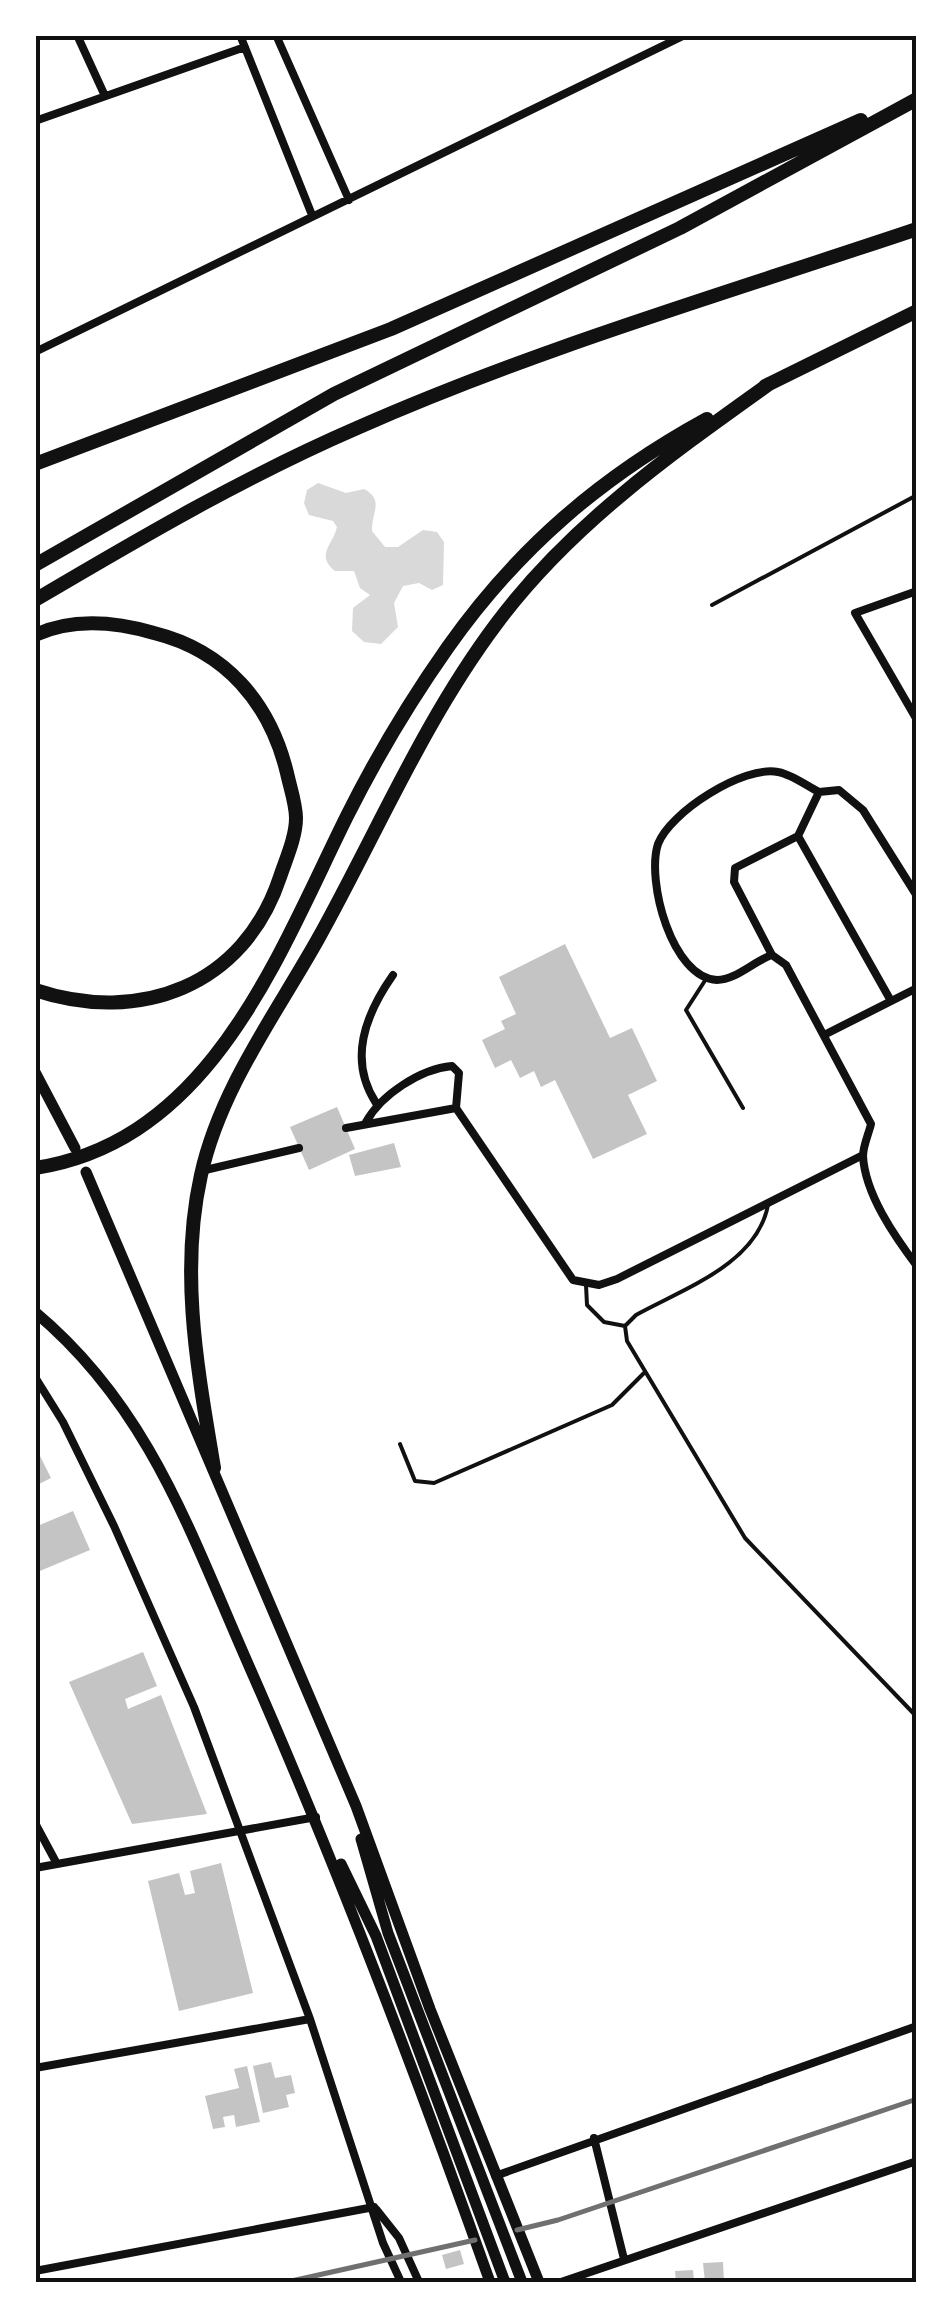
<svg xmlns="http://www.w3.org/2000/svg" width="952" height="2317" font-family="'Noto Serif',serif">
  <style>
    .water { fill: #d9d9d9 }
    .building { fill: #c4c4c4 }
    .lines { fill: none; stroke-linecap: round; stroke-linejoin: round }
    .service { stroke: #111; stroke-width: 4 }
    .minor { stroke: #111; stroke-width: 8 }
    .primary { stroke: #111; stroke-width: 11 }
    .motorway { stroke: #111; stroke-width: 14 }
    .rail { stroke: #707070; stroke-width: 5 }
    .neatline { fill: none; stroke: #111; stroke-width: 4 }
  </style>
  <rect width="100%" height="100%" fill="#fff"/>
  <path class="water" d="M318 483 346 493 364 489C385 500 371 513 372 531L385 547H398L423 530 437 532 444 542 443 585 432 590 419 583 403 586 394 603 398 627 381 644 364 642 352 631 353 608 370 595 360 588 354 571H335C315 555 333 545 337 527L333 521 309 515 304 503 307 490Z"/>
  <path class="building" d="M565 944 610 1038 632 1028 657 1081 628 1095 647 1134 593 1159 555 1080 541 1087 534 1071 520 1078 511 1060 495 1068 482 1040 505 1029 501 1021 516 1014 499 977Z
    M337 1107 355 1149 309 1170 290 1127Z
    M394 1143 401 1167 355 1176 349 1155Z
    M35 1446 51 1478 35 1486Z
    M73 1511 90 1550 35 1573V1527Z
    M143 1652 157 1686 125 1699 128 1709 161 1695 207 1814 132 1824 69 1682Z
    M221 1863 253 1993 179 2011 148 1881 179 1873 185 1895 195 1893 190 1871Z
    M271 2062 275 2078 291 2075 295 2093 286 2095 289 2107 263 2113 253 2066Z
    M247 2066 260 2122 236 2127 234 2115 223 2117 225 2127 213 2129 205 2096 239 2088 234 2069Z
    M460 2250 464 2264 446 2269 442 2255Z
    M723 2262 724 2282H705L703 2263Z
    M693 2270 694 2282H676L675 2271Z"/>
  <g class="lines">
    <path class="service" d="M712 605 917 495
      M706 979 686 1010 743 1108
      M768 1205C757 1264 683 1289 636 1315L625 1326 627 1341 745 1538 917 1717
      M586 1285 587 1305 604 1322 625 1326
      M400 1444 415 1481 434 1483 612 1405 645 1372"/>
    <path class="minor" d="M77 35 105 96
      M240 35 312 215
      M276 35 349 200
      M35 121 245 47
      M35 352 685 35
      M917 591 855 613 917 720
      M819 792C807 786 791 774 778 772 744 765 670 812 658 844 646 881 672 978 717 980 736 980 754 961 772 955L786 965 871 1124C869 1133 863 1146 863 1156 865 1194 895 1237 917 1266
      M798 836 891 1001
      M772 955 734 882 735 868 798 836 819 792 839 790 863 810 917 896
      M826 1034 917 988
      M376 1103C348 1060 365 1015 393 975
      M366 1122C381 1095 420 1069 452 1066L459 1073 456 1108
      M346 1128 456 1108 573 1280 599 1285 617 1279 863 1155
      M201 1171 299 1148
      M35 1377 63 1422 114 1526 194 1707 310 2019 383 2243 401 2282
      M35 1823 57 1864
      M35 1868 316 1817
      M35 2068 310 2019
      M594 2138 624 2259
      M495 2176 917 2026
      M376 2209 399 2238 419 2282
      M35 2271 374 2207
      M561 2282 917 2161"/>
    <path class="primary" d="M35 1072 75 1148
      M86 1172 356 1806 430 2009 539 2282
      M35 1312C150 1408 191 1535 249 1666 338 1868 416 2074 490 2282
      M361 1839 388 1933 522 2282
      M341 1864 376 1936 505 2282"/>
    <path class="motorway" d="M765 386 917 311
      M35 464 391 329 861 120
      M35 565 334 394 680 228 917 99
      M35 600C140 538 246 476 357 428 538 348 730 292 917 229
      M35 635C72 618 116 622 154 633 226 651 270 703 287 773 290 787 296 804 296 818 296 837 286 859 280 877 244 986 140 1025 35 990
      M35 1168C211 1141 277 957 347 816 376 758 410 701 448 647 518 548 601 477 707 419
      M214 1468C198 1371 179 1273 201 1175 220 1089 276 1014 318 939 377 833 424 720 497 623 570 525 671 454 769 384"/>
    <path class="rail" d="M517 2230 558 2220 917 2099
      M287 2282 475 2240"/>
  </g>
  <rect width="952" height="2317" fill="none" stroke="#ffffff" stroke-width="75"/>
  <rect x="38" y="38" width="876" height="2242" class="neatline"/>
</svg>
